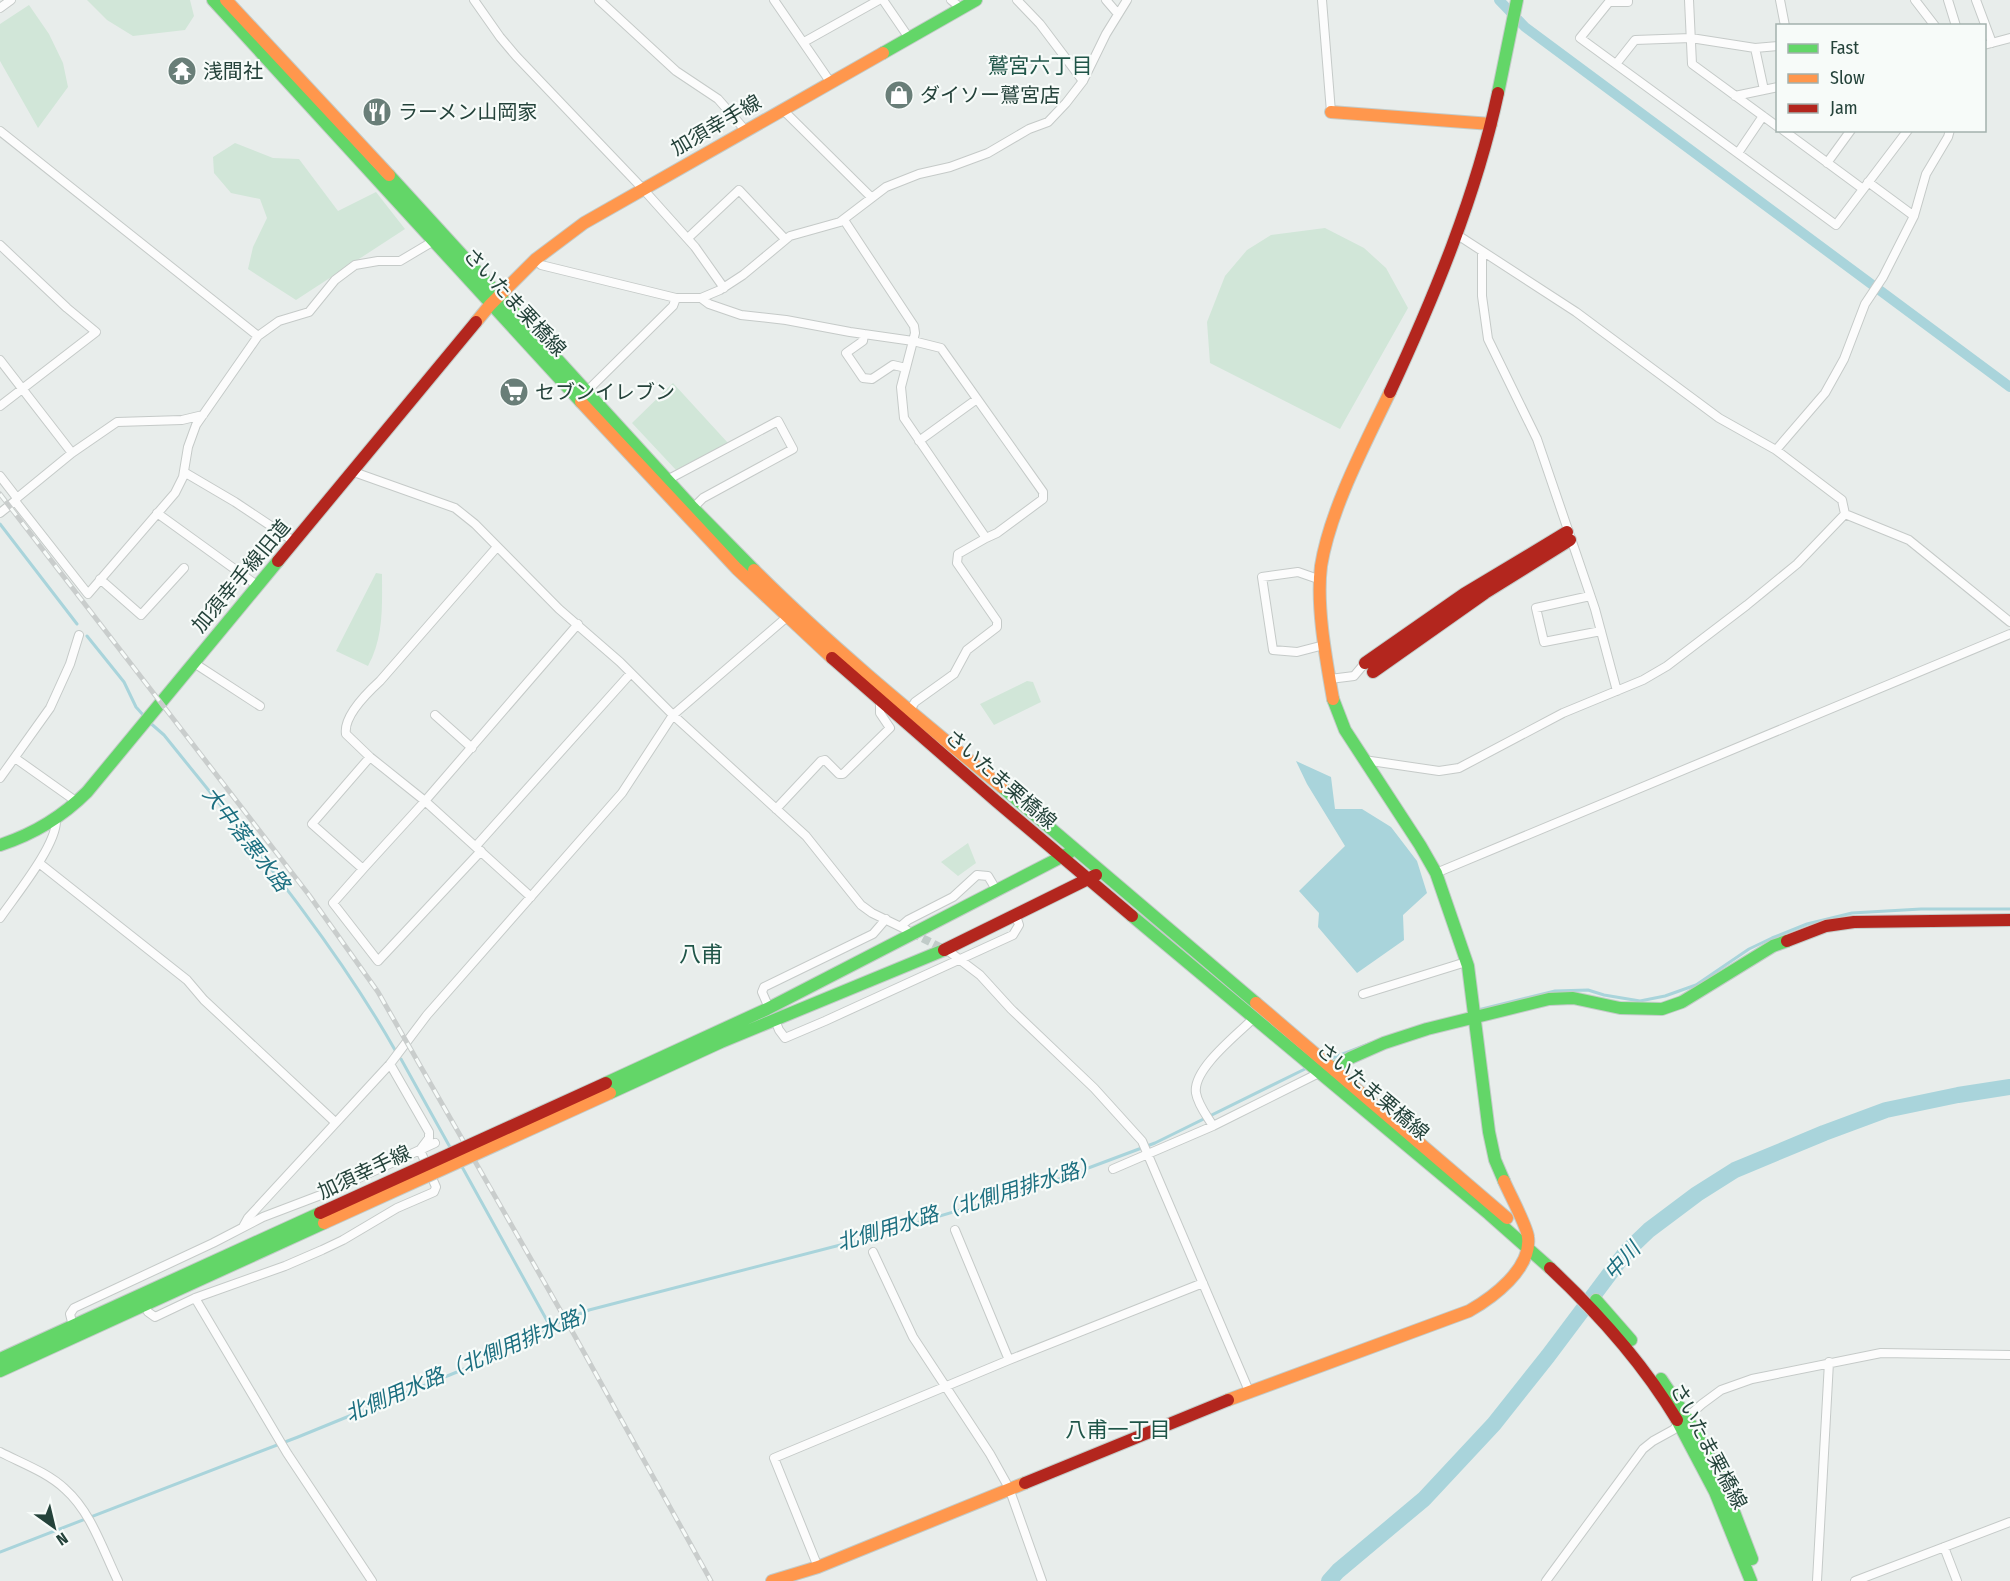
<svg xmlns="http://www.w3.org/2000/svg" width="2010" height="1581" font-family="'Fira Sans Condensed','Noto Sans JP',sans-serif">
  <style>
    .green { fill: #d1e6d8 }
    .water { fill: #a9d4db }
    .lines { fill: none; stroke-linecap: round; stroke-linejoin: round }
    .stream { stroke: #a9d4db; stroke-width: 3 }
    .canal { stroke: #a9d4db; stroke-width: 10 }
    .river { stroke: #a9d4db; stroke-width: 16 }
    .street-tunnel { stroke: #c1cbc8; stroke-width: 8; stroke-dasharray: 8 4; stroke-linecap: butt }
    .street-casing { stroke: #c5cac8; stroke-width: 10 }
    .fast-casing { stroke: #c3cbc8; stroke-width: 14 }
    .slow-casing { stroke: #c3cbc8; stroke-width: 14 }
    .jam-casing { stroke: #c3cbc8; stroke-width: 14 }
    .street { stroke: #fcfcfc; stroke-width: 8 }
    .fast { stroke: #63d668; stroke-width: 12 }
    .slow { stroke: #ff974d; stroke-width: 12 }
    .jam { stroke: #b3261e; stroke-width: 12 }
    .rail-casing { stroke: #c9cdcc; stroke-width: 5 }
    .rail { stroke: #f7fbf9; stroke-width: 3; stroke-dasharray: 9; stroke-linecap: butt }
    .slow-bridge-casing { stroke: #c3cbc8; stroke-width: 14; stroke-linecap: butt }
    .jam-bridge-casing { stroke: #c3cbc8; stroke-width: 14; stroke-linecap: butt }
    .slow-bridge { stroke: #ff974d; stroke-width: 12 }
    .jam-bridge { stroke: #b3261e; stroke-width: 12 }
    .labels { text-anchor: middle; stroke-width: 4.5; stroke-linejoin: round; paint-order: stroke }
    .poi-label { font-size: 20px; fill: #24423a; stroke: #f7fbf9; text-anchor: start }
    .street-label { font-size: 20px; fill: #24423a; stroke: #f7fbf9 }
    .neighbourhood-label { font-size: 21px; fill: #1f5548; stroke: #f7fbf9 }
    .water-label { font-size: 21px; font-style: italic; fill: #1c6f80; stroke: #f7fbf9 }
    .quarter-label { font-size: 22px; fill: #1f5548; stroke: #f7fbf9 }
  </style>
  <rect width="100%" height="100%" fill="#e8edeb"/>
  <path class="green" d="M87 0H190L194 16 185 30 133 36 107 20Z
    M29 5 49 34 63 63 68 87 38 128 0 61V24Z
    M235 143 273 158 299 159 338 211 376 192 405 229 296 300 248 269 253 247 267 218 260 199 231 193 214 173 213 157Z
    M1325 228 1364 248 1386 268 1408 308 1340 429 1210 363 1207 322 1225 276 1247 250 1271 235Z
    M673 383 728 443 676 470 632 423Z
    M376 573 382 574C382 606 384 637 368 666L336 651Z
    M1027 681 1033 682 1041 702 994 725 980 704Z
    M968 843 976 863 958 876 941 862Z"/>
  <path class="water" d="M1296 761 1331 777 1335 809H1362L1391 827 1417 861 1427 893 1403 915 1404 940 1357 973 1318 927 1319 913 1299 891 1345 846 1307 784Z"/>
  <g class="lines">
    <path class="stream" d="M0 524 77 624
      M87 636 124 682 136 707 144 716
      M148 721 164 735C245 836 331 937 395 1050
      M1478 1010 1555 991 1588 990 1604 995 1640 1001 1665 996 1696 985 1749 949 1772 938 1807 924 1852 913 1921 909H2010
      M401 1059 451 1149
      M1330 1059 1371 1043
      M461 1165 550 1326
      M0 1552 298 1437 479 1363 550 1326 589 1310 848 1243 1035 1188 1155 1143 1307 1068"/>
    <path class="canal" d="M1499 0 1525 27 2010 387"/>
    <path class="river" d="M1329 1581 1338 1571 1424 1499 1494 1424 1548 1356 1626 1252 1649 1230 1697 1194 1735 1170 1824 1133 1886 1110 1958 1095 2010 1087"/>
    <path class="street-tunnel" d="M912 933 946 950"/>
    <g class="street-casing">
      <path id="street" d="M474 0 500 37 516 56 643 189 695 247 724 288
        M599 0 676 71 718 99 746 131
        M774 0 831 83
        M883 0 909 38
        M951 0 961 8
        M1017 0 1040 24 1083 81
        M1106 0 1118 14
        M1322 0 1331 112
        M1628 0V2H1609L1580 38 1836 225 1908 130
        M1689 0 1692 64 1778 127
        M1780 0 1785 26
        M1915 0 1935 26
        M1948 0 1956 26
        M1976 0 1992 43
        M0 8 11 0
        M804 42 879 0
        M1984 45 2010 38
        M1755 48 1778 46
        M1616 64 1635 40 1691 38 1755 48 1764 90
        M1735 96 1778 87
        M783 110 871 197
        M1783 130 1863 189
        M0 131 258 336
        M1738 153 1763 116
        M1827 163 1851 130
        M1868 182 1914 216
        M1456 234 1576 312 1719 418 1776 450 1842 500 1845 514
        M688 238 739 190 785 239
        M0 245 67 308 96 332 0 406
        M1482 252V296L1488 339 1537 439 1595 609 1617 691
        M536 259 541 265 676 298H701L720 290 743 275 790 236 840 222 886 187 919 174 950 167 988 153 1029 129 1048 122 1066 103 1083 81 1106 34 1127 0
        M701 298 709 304 741 315 786 320 850 332 913 341 915 333 914 326 844 220
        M864 334 863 341 846 353 863 378 872 379 893 365 906 368
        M0 360 72 453
        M587 391 673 306 676 298
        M919 441 977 399
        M1776 450 1825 393 1844 359 1865 304 1883 277 1914 216 1926 174 1948 137 1950 130
        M351 471 455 508 475 524 559 609 620 662 673 715 806 836 861 905 872 913 907 930
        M184 472 235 502 295 542
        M0 476 17 498 72 453 117 422 182 420 203 415
        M667 480 778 421 793 449 703 498 693 508
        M17 498 15 501 88 594 175 493 183 477 188 447 196 425 258 336 279 321 309 312 335 280 355 265 378 261H400L432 242
        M0 513 15 501
        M157 513 258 586
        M1845 514 1909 540 2010 622
        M100 579 141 615 184 568
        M1321 580 1298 572 1262 577 1273 650 1297 652 1324 645
        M1590 596 1536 608 1544 642 1601 631
        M194 663 260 706
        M1330 679 1354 676 1365 663
        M910 710 915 702 954 674 967 650 997 627V621L957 563 958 554 986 538 904 418 901 387 913 341 941 348 1043 492V499L997 533 986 538
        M435 715 472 748
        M370 757 425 801 363 869 312 824Z
        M370 757 346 734C343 716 368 692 380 681L497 547
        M15 758 77 802
        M1364 760 1439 771 1459 768 1563 713 1643 680 1667 666 1747 605 1797 564 1845 514
        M0 778 50 708 70 664 79 635
        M776 809 821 761 825 760 839 774H843L890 728 880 713V699
        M476 846 631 673
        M39 863 187 980 204 1000 335 1122
        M363 869 333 903 378 961 481 851
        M1436 873 2010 634
        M531 897 425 801 578 624
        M0 918C15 896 57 845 56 820
        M901 926 908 920 953 897 977 875 988 876 997 891
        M951 953 980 975 1011 1009 1094 1088 1142 1141 1249 1391
        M1363 994 1466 962
        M769 1008 762 992 764 987 873 934 886 919
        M775 1020 779 1030 785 1038 825 1021 1013 935 1019 925 1016 916
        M1213 1126C1207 1116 1198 1105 1196 1093 1192 1069 1239 1033 1255 1017
        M1113 1169 1213 1126 1321 1072
        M243 1227 248 1218 390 1064 427 1015 622 793 673 715 787 617
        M955 1230 1009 1360
        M873 1252 913 1337 990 1454 1009 1488 1042 1581
        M195 1298 287 1453 372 1581
        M145 1304 148 1312 155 1317 195 1298 285 1266 322 1250 343 1240 397 1208 434 1192 436 1187 420 1150 429 1138V1132L390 1064
        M73 1326 70 1314 74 1308 213 1243 263 1217 326 1193 435 1143
        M0 1452C21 1463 47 1472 65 1489 91 1512 103 1550 118 1581
        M1944 1547 1957 1581
        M818 1567 774 1458 1009 1360 1203 1283
        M1546 1581 1643 1449 1653 1441 1673 1430 1702 1404 1721 1390 1752 1379 1881 1353 2010 1355
        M1817 1581 1829 1362
        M1855 1581 2010 1522"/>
    </g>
    <g class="fast-casing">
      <path id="fast" d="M213 0 581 402
        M883 53 976 0
        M1498 93 1517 0
        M389 175 693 508 754 570
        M1333 699 1345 730 1420 845 1436 873 1468 966 1489 1132 1495 1160 1504 1181
        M1002 787 1256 1003
        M0 845C34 834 62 817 87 792L278 561
        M1132 916 1489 1214 1550 1268
        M1332 1069 1350 1058 1384 1043 1427 1029 1549 999 1573 998 1620 1008 1662 1009 1682 1002 1773 946 1787 941
        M606 1083 767 1009 1069 853
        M610 1093 721 1042 944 950
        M1596 1300 1631 1340
        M0 1359 320 1213
        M0 1371 324 1223
        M1661 1379 1687 1418 1721 1478 1752 1559
        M1677 1420 1715 1492 1751 1581"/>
    </g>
    <g class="slow-casing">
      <path id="slow" d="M226 0 389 175
        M1331 112 1491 124
        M476 322 490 305 536 259 584 223 883 53
        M581 402 737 569 832 658
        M754 570C832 648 917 717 1002 787
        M1333 699C1326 659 1316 606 1321 566 1330 510 1365 444 1390 392
        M1256 1003 1507 1218
        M1228 1400 1469 1311C1492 1298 1532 1269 1528 1237 1527 1226 1509 1193 1504 1181
        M772 1581 818 1567 1025 1483"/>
    </g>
    <g class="jam-casing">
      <path id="jam" d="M1390 392C1434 297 1476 196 1498 93
        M278 561 476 322
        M832 658 996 801 1132 916
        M1365 663 1464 594 1567 532
        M1373 672 1485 593 1570 540
        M1787 941 1826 926 1854 922 2010 920
        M944 950 1096 875
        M1550 1268C1598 1313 1643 1363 1677 1420
        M1025 1483 1228 1400"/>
    </g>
    <use href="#street" class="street"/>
    <use href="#fast" class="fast"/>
    <use href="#slow" class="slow"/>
    <use href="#jam" class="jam"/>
    <g class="rail-casing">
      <path id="rail" d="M0 494 309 895 378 992 567 1322 711 1581"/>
    </g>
    <use href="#rail" class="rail"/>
    <g class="slow-bridge-casing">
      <path id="slow-bridge" d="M324 1223 610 1093"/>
    </g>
    <g class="jam-bridge-casing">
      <path id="jam-bridge" d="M320 1213 606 1083"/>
    </g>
    <use href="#slow-bridge" class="slow-bridge"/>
    <use href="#jam-bridge" class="jam-bridge"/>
  </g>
  <defs>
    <g id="temple-disc" transform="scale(1.5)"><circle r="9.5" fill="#697e78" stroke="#f7fbf9"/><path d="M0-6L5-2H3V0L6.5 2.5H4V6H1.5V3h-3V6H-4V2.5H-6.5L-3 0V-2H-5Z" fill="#fff"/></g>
    <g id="shop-disc" transform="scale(1.5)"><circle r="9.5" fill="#697e78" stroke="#f7fbf9"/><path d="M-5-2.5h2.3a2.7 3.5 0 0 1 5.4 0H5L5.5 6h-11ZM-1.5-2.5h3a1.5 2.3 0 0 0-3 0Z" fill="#fff"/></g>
    <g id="restaurant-disc" transform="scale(1.5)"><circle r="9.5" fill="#697e78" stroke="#f7fbf9"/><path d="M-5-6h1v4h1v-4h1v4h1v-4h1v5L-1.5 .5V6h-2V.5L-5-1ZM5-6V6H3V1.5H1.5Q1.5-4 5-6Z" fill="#fff"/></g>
    <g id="supermarket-disc" transform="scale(1.5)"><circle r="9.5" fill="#697e78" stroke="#f7fbf9"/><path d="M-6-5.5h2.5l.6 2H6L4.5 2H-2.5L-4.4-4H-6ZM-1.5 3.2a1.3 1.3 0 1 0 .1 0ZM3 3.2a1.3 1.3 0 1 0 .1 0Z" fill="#fff"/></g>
  </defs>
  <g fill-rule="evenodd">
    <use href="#temple-disc" x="182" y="71"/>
    <use href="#shop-disc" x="899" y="95"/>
    <use href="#restaurant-disc" x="377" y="112"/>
    <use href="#supermarket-disc" x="514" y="392"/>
  </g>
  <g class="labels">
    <g class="poi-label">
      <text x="203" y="78">浅間社</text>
      <text x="920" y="102">ダイソー鷲宮店</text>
      <text x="398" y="119">ラーメン山岡家</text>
      <text x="535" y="399">セブンイレブン</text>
    </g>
    <g class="street-label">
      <text transform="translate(716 125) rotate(-30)" y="7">加須幸手線</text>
      <text transform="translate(515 302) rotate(47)" y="7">さいたま栗橋線</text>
      <text transform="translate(241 576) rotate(-50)" y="7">加須幸手線旧道</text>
      <text transform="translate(1001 779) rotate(41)" y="7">さいたま栗橋線</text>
      <text transform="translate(1373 1091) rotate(40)" y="7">さいたま栗橋線</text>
      <text transform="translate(364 1172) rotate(-25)" y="7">加須幸手線</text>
      <text transform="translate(1709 1446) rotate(62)" y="7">さいたま栗橋線</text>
    </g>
    <g class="neighbourhood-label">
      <text x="1040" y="73">鷲宮六丁目</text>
      <text x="1118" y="1437">八甫一丁目</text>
    </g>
    <g class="water-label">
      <text transform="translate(246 839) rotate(52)" y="7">大中落悪水路</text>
      <text transform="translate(968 1204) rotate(-17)" y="7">北側用水路（北側用排水路）</text>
      <text transform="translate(1622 1261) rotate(-48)" y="7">中川</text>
      <text transform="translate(472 1362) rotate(-23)" y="7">北側用水路（北側用排水路）</text>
    </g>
    <g class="quarter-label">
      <text x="701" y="962">八甫</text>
    </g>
  </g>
  <rect x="1776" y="24" width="210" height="108" fill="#f7fbf9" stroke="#a3b1ad" stroke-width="1.5"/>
  <rect x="1788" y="44" width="30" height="9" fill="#63d668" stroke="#a3b1ad" stroke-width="1.5"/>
  <text x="1830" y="54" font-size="18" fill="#24423a">Fast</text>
  <rect x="1788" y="74" width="30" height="9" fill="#ff974d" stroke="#a3b1ad" stroke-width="1.5"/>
  <text x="1830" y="84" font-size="18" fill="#24423a">Slow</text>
  <rect x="1788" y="104" width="30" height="9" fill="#b3261e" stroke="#a3b1ad" stroke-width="1.5"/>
  <text x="1830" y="114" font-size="18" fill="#24423a">Jam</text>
  <g transform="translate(54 1527) rotate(146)" stroke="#f7fbf9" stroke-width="4.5" paint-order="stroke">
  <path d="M0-4.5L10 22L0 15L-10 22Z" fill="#24423a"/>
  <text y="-9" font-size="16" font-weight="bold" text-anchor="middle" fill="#24423a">N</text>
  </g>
</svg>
